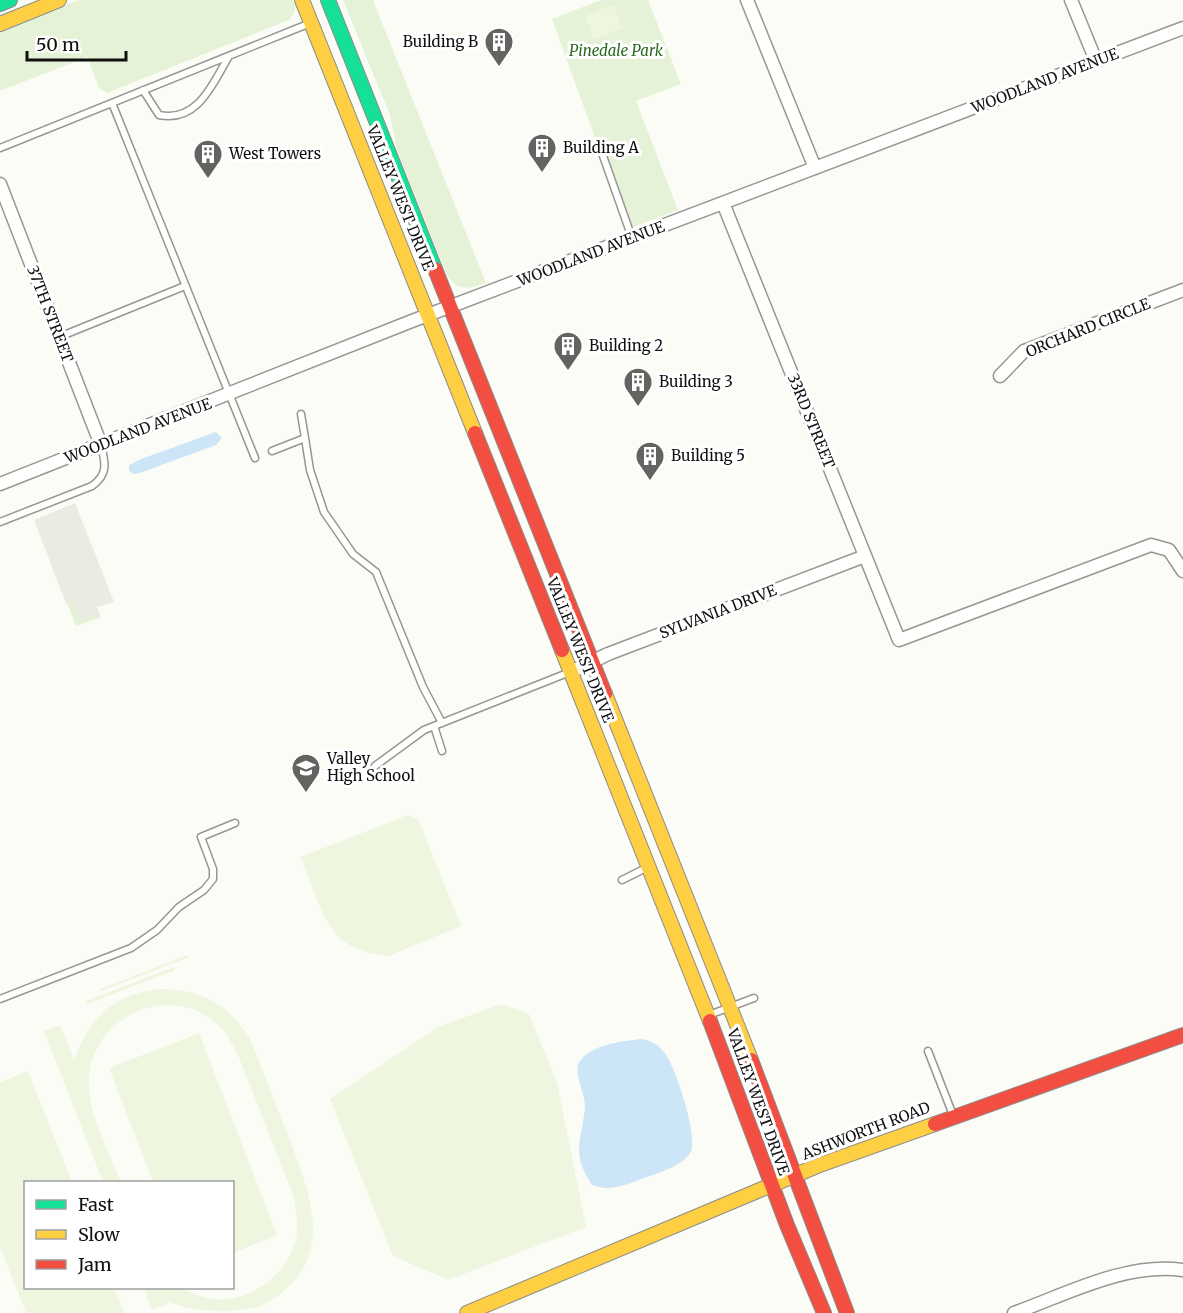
<svg xmlns="http://www.w3.org/2000/svg" width="1183" height="1313" font-family="Merriweather,serif">
  <style>
    .green { fill: #e5f2d7 }
    .pitch { fill: #eff6e0 }
    .plaza { fill: #ecebe2 }
    .water { fill: #cce6f7 }
    .lines { fill: none; stroke-linecap: round; stroke-linejoin: round }
    .lane-casing { stroke: #969694; stroke-width: 9 }
    .street-casing { stroke: #969694; stroke-width: 15 }
    .fast-casing { stroke: #8d8d8b; stroke-width: 16 }
    .slow-casing { stroke: #8d8d8b; stroke-width: 16 }
    .jam-casing { stroke: #8d8d8b; stroke-width: 16 }
    .lane { stroke: #fffffe; stroke-width: 6 }
    .street { stroke: #fffffe; stroke-width: 12 }
    .fast { stroke: #16e098; stroke-width: 14 }
    .slow { stroke: #ffcf43; stroke-width: 14 }
    .jam { stroke: #f24e42; stroke-width: 14 }
    .labels { text-anchor: middle; stroke-width: 6; stroke-linejoin: round; paint-order: stroke }
    .poi-label { font-size: 15px; fill: #101010; stroke: #fff; text-anchor: start }
    .park-label { font-size: 15px; font-style: italic; fill: #2c6a1f; stroke: #fff }
    .street-label { font-size: 15px; fill: #101010; stroke: #fff }
  </style>
  <rect width="100%" height="100%" fill="#fcfcf7"/>
  <path class="green" d="M79 0H293C297 9 295 13 289 20L107 93 99 88 87 57 0 91V32Z
    M343 0H373L486 283C471 289 456 292 447 275L397 150 390 115Z
    M601 0H648L681 84 636 101 678 210 628 229 552 19Z
    M72 601 94 614 96 619 76 626 67 603Z"/>
  <path class="pitch" d="M613 5 622 29 594 39 585 16Z
    M407 815 418 819 461 926 388 956C325 951 321 907 301 857Z
    M188 955 189 957 101 991 100 989Z
    M174 967 175 970 87 1004 86 1001Z
    M158 989C202 989 228 1004 251 1040 263 1072 275 1103 288 1135 313 1201 339 1264 260 1307 234 1313 193 1313 168 1301V1304L152 1310 144 1288C155 1287 171 1285 181 1288 191 1292 200 1297 212 1299 250 1303 286 1276 296 1239 299 1225 296 1211 294 1197L238 1055C232 1044 227 1033 218 1025 173 983 101 1012 90 1069 83 1106 108 1149 121 1182H103L44 1031 60 1025 74 1060C90 1018 112 995 158 989Z
    M501 1004 529 1014 557 1083 586 1227 448 1280 393 1256 330 1099 438 1027Z
    M199 1033 277 1235 233 1253 232 1182H153L109 1068Z
    M28 1071 72 1182H26V1288H114L124 1313H26L0 1247V1082Z"/>
  <path class="plaza" d="M75 503 114 602 97 607 101 617 96 619 94 615 79 620 72 602 66 603 34 520Z"/>
  <path class="water" d="M216 432 222 438 216 445 140 473 133 474 129 470V465L141 459Z
    M641 1039C650 1040 658 1044 664 1052 675 1065 698 1135 691 1151 684 1166 658 1173 644 1178 626 1185 610 1192 592 1185 570 1152 582 1141 585 1107 585 1093 575 1078 578 1064 590 1044 619 1042 641 1039Z"/>
  <g class="lines">
    <g class="lane-casing">
      <path id="lane" d="M143 90 159 115C198 123 213 83 229 56
        M112 103 255 458
        M0 148 308 24
        M602 153 632 238
        M59 337 185 286
        M305 438 310 470 324 512 353 554 376 572 423 687 442 723
        M272 451 305 438 301 414
        M0 522 92 486C109 474 105 462 101 445
        M434 726 442 751
        M375 766 424 730 570 672
        M622 880 648 867
        M0 999 131 948 157 930 179 907 204 890 213 879V869L201 837 235 823
        M709 1015 754 998
        M928 1051 953 1115"/>
    </g>
    <g class="street-casing">
      <path id="street" d="M747 0 815 168
        M1071 0 1096 61
        M0 184 101 445
        M723 203 899 640 1151 545 1169 550 1183 571
        M1000 376 1024 351 1183 290
        M0 484 412 321 1183 28
        M571 672 608 654 865 556
        M1014 1313C1067 1294 1126 1262 1183 1270"/>
    </g>
    <g class="fast-casing">
      <path id="fast" d="M328 0 435 269
        M0 4 10 0"/>
    </g>
    <g class="slow-casing">
      <path id="slow" d="M302 0 475 433
        M0 24 59 0
        M562 650 710 1021
        M605 694 751 1060
        M467 1313 817 1166 935 1124"/>
    </g>
    <g class="jam-casing">
      <path id="jam" d="M435 269 605 694
        M475 433 562 650
        M710 1021 787 1225 824 1313
        M751 1060 847 1313
        M935 1124 1183 1035"/>
    </g>
    <use href="#lane" class="lane"/>
    <use href="#street" class="street"/>
    <use href="#fast" class="fast"/>
    <use href="#slow" class="slow"/>
    <use href="#jam" class="jam"/>
  </g>
  <defs>
    <g id="building-pin" transform="scale(1.5)"><path d="M0 17L-7.5 6A9.5 9.5 0 1 1 7.5 6Z" fill="#636361" stroke="#fff"/><path d="M-4-6H4V6H1V3H-1V6H-4ZM-2.5-4.3h1.7v1.8h-1.7ZM.8-4.3h1.7v1.8H.8ZM-2.5-1h1.7V.8h-1.7ZM.8-1h1.7V.8H.8Z" fill="#fff"/></g>
    <g id="school-pin" transform="scale(1.5)"><path d="M0 17L-7.5 6A9.5 9.5 0 1 1 7.5 6Z" fill="#636361" stroke="#fff"/><path d="M0-5L7-2L0 1L-7-2ZM-4 1L0 2.5L4 1V4Q0 6-4 4Z" fill="#fff"/></g>
  </defs>
  <g fill-rule="evenodd">
    <use href="#building-pin" x="499" y="42"/>
    <use href="#building-pin" x="542" y="148"/>
    <use href="#building-pin" x="208" y="154"/>
    <use href="#building-pin" x="568" y="346"/>
    <use href="#building-pin" x="638" y="382"/>
    <use href="#building-pin" x="650" y="456"/>
    <use href="#school-pin" x="306" y="768"/>
  </g>
  <g class="labels">
    <g class="poi-label">
      <text x="478" y="47" text-anchor="end">Building B</text>
      <text x="563" y="153">Building A</text>
      <text x="229" y="159">West Towers</text>
      <text x="589" y="351">Building 2</text>
      <text x="659" y="387">Building 3</text>
      <text x="671" y="461">Building 5</text>
      <text x="327" y="764">Valley<tspan x="327" dy="17">High School</tspan></text>
    </g>
    <g class="park-label">
      <text x="616" y="56">Pinedale Park</text>
    </g>
    <g class="street-label">
      <text transform="translate(1045 81) rotate(-21)" y="5">WOODLAND AVENUE</text>
      <text transform="translate(400 198) rotate(68)" y="5">VALLEY WEST DRIVE</text>
      <text transform="translate(591 254) rotate(-21)" y="5">WOODLAND AVENUE</text>
      <text transform="translate(50 314) rotate(69)" y="5">37TH STREET</text>
      <text transform="translate(1088 328) rotate(-22)" y="5">ORCHARD CIRCLE</text>
      <text transform="translate(811 421) rotate(68)" y="5">33RD STREET</text>
      <text transform="translate(138 431) rotate(-21)" y="5">WOODLAND AVENUE</text>
      <text transform="translate(718 612) rotate(-21)" y="5">SYLVANIA DRIVE</text>
      <text transform="translate(580 650) rotate(68)" y="5">VALLEY WEST DRIVE</text>
      <text transform="translate(758 1102) rotate(70)" y="5">VALLEY WEST DRIVE</text>
      <text transform="translate(866 1131) rotate(-21)" y="5">ASHWORTH ROAD</text>
    </g>
  </g>
  <rect x="24" y="1181" width="210" height="108" fill="#ffffff" stroke="#9f9f9f" stroke-width="1.5"/>
  <rect x="36" y="1200" width="30" height="9" fill="#16e098" stroke="#9f9f9f" stroke-width="1.5"/>
  <text x="78" y="1211" font-size="18" fill="#101010">Fast</text>
  <rect x="36" y="1230" width="30" height="9" fill="#ffcf43" stroke="#9f9f9f" stroke-width="1.5"/>
  <text x="78" y="1241" font-size="18" fill="#101010">Slow</text>
  <rect x="36" y="1260" width="30" height="9" fill="#f24e42" stroke="#9f9f9f" stroke-width="1.5"/>
  <text x="78" y="1271" font-size="18" fill="#101010">Jam</text>
  <path d="M27 51v9h99v-9" fill="none" stroke="#101010" stroke-width="3"/>
  <text x="36" y="51" font-size="18" fill="#101010" stroke="#ffffff" stroke-width="4.5" paint-order="stroke">50 m</text>
</svg>
